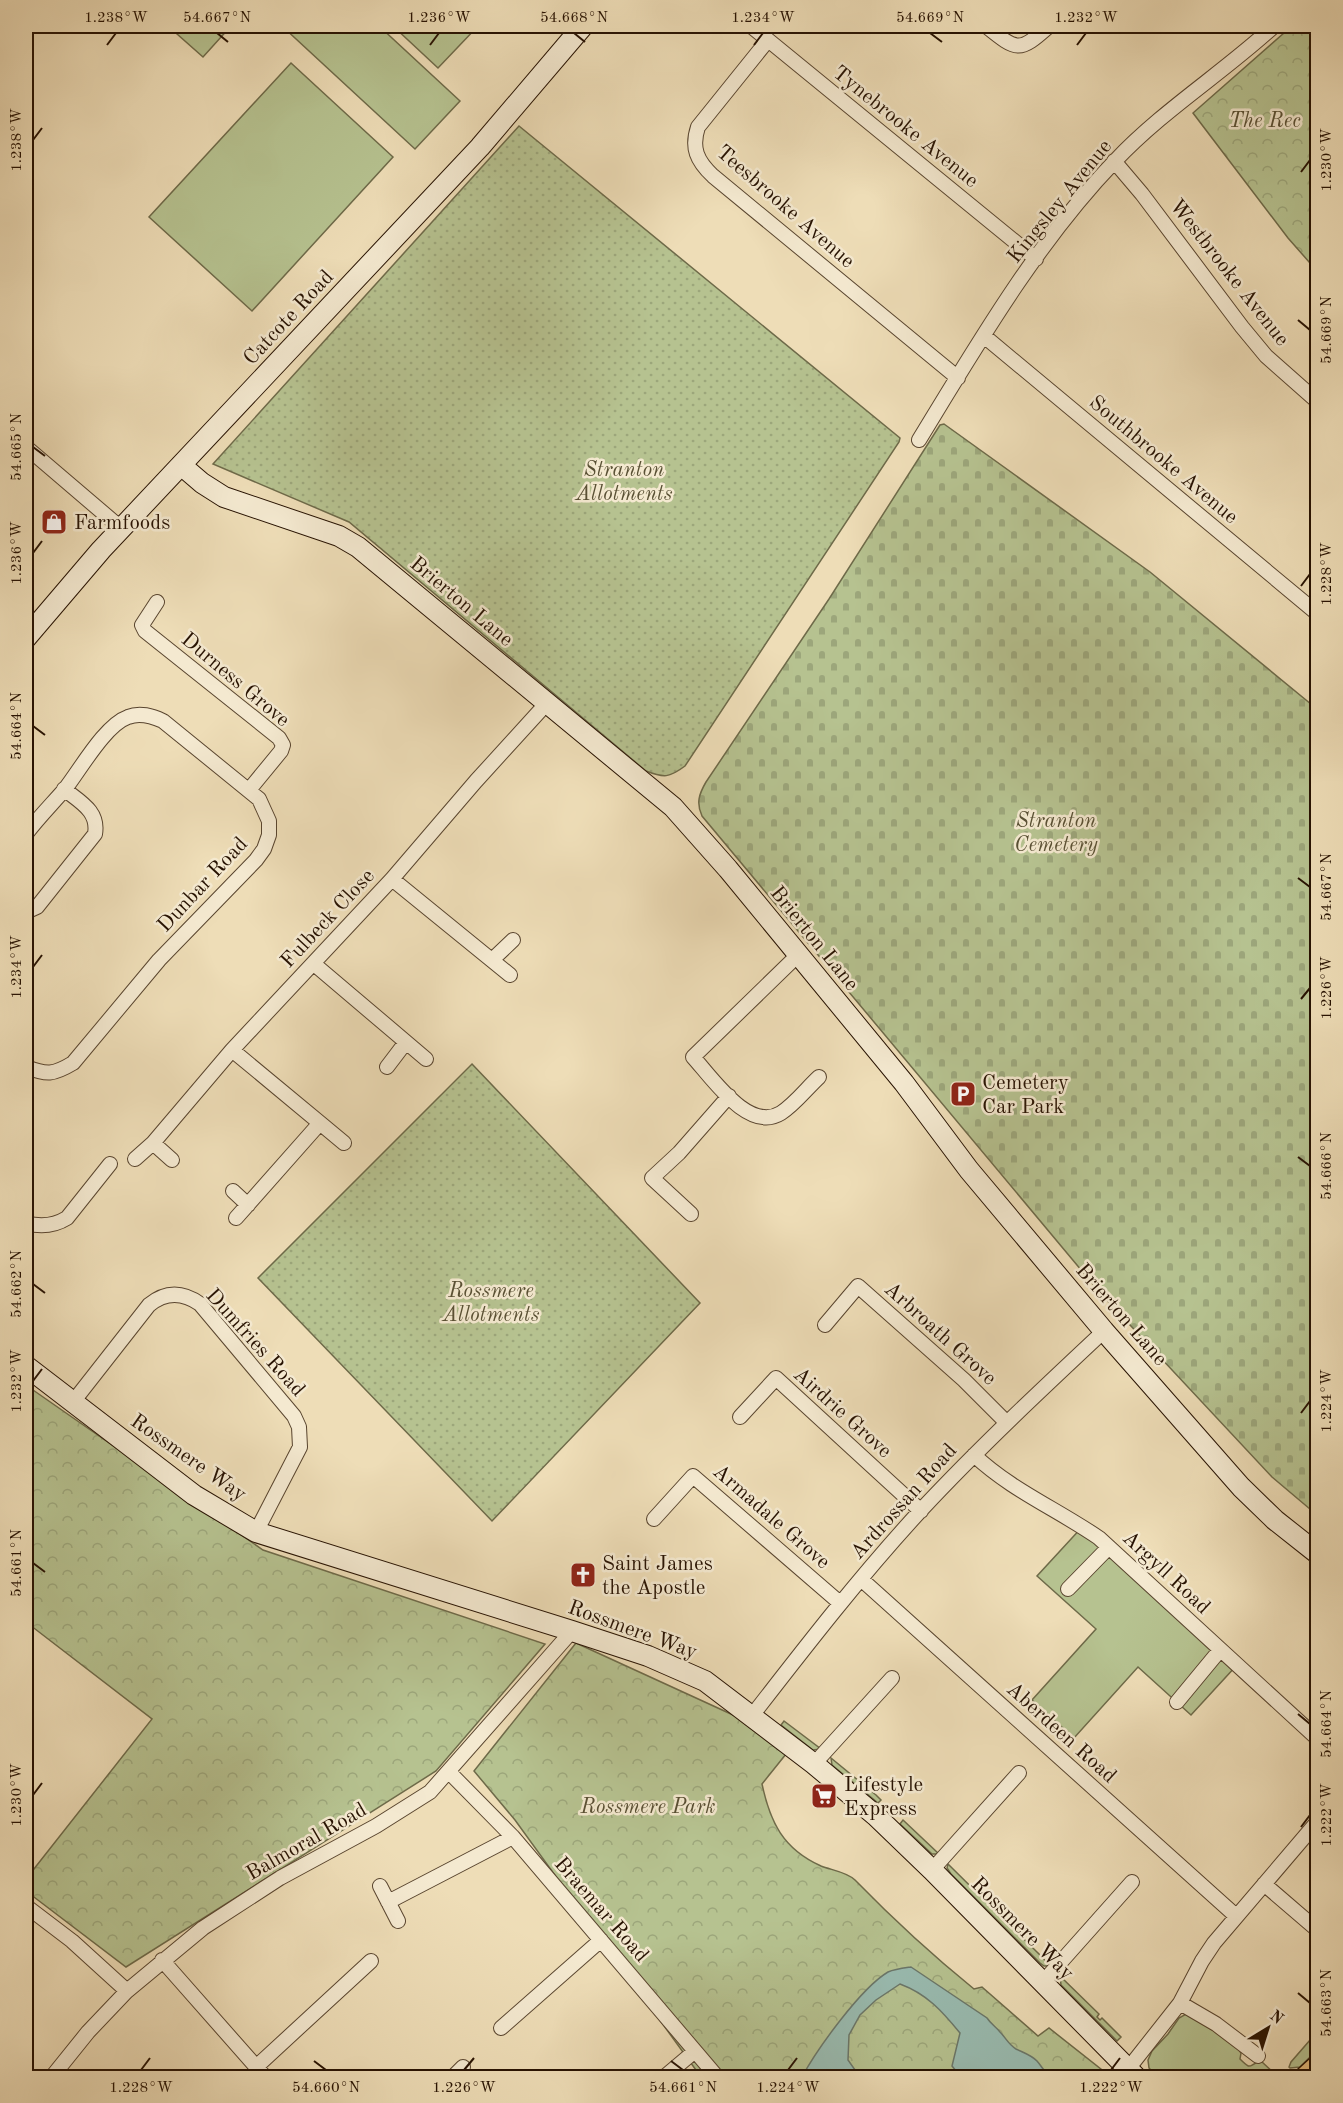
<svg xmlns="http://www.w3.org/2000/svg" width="1343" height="2103" font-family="'Old Standard TT',serif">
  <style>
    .grass { fill: #b6c290; stroke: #6e6a49; stroke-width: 1.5 }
    .cemetery { fill: url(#cemetery-stones); stroke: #6e6a49; stroke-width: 1.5 }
    .park { fill: url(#park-crowns); stroke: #6e6a49; stroke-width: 1.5 }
    .garden { fill: url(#garden-dots); stroke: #6e6a49; stroke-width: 1.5 }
    .water { fill: #99bbb0; stroke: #6b776a; stroke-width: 1.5 }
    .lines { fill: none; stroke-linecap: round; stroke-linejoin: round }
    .street-casing { stroke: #59452f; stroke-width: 16 }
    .secondary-casing { stroke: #271202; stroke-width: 22 }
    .highway-casing { stroke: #271202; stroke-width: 27 }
    .street { stroke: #f4e9d0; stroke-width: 14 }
    .secondary { stroke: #f4e9d0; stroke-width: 20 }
    .highway { stroke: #e7be7c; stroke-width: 24 }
    .ticks { fill: none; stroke: #271202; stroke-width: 2 }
    .labels { text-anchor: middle; stroke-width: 5; stroke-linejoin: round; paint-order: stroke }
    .park-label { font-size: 21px; font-style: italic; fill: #595034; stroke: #f4e9d0 }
    .street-label { font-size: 21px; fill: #271202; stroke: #f4e9d0 }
    .poi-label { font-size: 21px; fill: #271202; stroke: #f4e9d0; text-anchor: start }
    .neatline { fill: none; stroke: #271202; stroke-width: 2 }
    .ticks-label { font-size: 15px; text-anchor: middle; fill: #271202 }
  </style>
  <defs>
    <pattern id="cemetery-stones" width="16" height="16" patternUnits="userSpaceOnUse" patternTransform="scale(1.5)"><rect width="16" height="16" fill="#b6c290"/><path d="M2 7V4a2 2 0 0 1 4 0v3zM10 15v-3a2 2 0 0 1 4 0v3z" fill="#9ca67b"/></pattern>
    <pattern id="park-crowns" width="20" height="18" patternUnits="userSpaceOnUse" patternTransform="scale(1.5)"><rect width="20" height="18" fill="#b6c290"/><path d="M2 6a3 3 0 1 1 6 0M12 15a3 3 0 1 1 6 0" fill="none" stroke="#9ca67b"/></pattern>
    <pattern id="garden-dots" width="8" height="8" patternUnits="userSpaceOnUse" patternTransform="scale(1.5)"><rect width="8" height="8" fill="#b6c290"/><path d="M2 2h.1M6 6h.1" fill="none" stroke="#9ca67b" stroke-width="1.8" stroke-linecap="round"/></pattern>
  </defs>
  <rect width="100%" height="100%" fill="#eeddb7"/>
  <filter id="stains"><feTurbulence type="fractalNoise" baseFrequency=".00333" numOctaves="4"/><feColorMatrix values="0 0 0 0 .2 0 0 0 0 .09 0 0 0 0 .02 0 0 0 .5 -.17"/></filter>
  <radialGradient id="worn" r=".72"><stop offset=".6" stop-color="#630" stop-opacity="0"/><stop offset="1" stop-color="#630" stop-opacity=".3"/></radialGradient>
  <path class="grass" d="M168 26H231L203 57Z
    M282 26H379L460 101 415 149Z
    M393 26H478L438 68Z
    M291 63 393 157 252 311 149 217Z
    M1083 1526 1236 1666 1191 1715 1138 1667 1074 1738 1032 1700 1096 1629 1037 1576Z
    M784 1721 821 1749 813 1750 781 1725Z
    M831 1758 876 1795 881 1800 878 1803 832 1765Z
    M903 1820 939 1854H932L900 1824Z
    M948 1864 1040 1955 1050 1966H1044L1040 1963 951 1874 947 1868Z
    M1060 1976 1099 2014 1097 2017 1100 2020 1102 2018 1121 2037 1117 2041 1061 1985Z
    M1186 2014 1241 2047 1239 2050 1241 2053 1240 2059C1253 2072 1248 2064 1261 2061L1276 2075 1295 2072 1290 2078H1158L1149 2068 1148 2060 1152 2051 1168 2034 1179 2018Z
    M1317 2032V2050L1300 2067 1290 2068 1289 2067 1291 2062Z"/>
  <path class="cemetery" d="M944 424 1150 572 1317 709V1515L1272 1477 1102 1295 702 816C696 803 699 794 706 782L829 599 940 425Z"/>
  <path class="park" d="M1292 26H1317V271L1288 238 1193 113Z
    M33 1390 263 1550 545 1644 436 1771 126 1967 26 1891V1879L152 1719 26 1622V1399Z
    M576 1643 744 1720 786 1754 762 1784C770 1822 783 1849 821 1866 831 1870 847 1872 855 1880 893 1919 932 1955 974 1989L982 1987 1038 2036 1049 2028 1111 2077H701L515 1820 474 1771Z"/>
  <path class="garden" d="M519 126 900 438 899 442 685 766C669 778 664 778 646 771L349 522 213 464Z
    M472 1064 700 1303 492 1521 258 1278Z"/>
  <path class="water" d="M911 1967 987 2018C991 2024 995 2026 1000 2032 1006 2038 1008 2044 1016 2049 1024 2053 1031 2055 1037 2061 1044 2069 1043 2072 1054 2077H961L952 2066 960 2033C942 2011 927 1994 900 1984L876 2000 860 2015 849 2035 848 2060 860 2077H802C817 2049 861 1988 888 1972 895 1969 904 1968 911 1967Z"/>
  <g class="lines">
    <g class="street-casing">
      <path id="street" d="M751 26 1036 259
        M986 26C1017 51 1019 53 1049 26
        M768 40 698 127C691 148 697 161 713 176L958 378
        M1114 161 1142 194 1242 327 1266 356 1318 402
        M984 336 1318 614
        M919 440C977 345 1037 242 1115 161 1163 110 1223 73 1274 26
        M26 447 122 529
        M157 602 142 625 145 631 279 738 283 745 281 751 249 790
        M26 834C38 818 52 804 65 789 80 770 105 725 128 717 140 712 152 716 163 721L259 799 269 821V835L264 849 256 860 159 960 73 1063C53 1075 47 1075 26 1067
        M392 879 510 975
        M26 912 37 907 95 834C99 811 80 802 64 789
        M798 955 693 1057C713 1079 749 1133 781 1113 795 1104 807 1088 819 1077
        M492 960 513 940
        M314 964 426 1059
        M232 1050 320 1123 236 1218
        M387 1067 406 1042
        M320 1123 344 1143
        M153 1143 172 1160
        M135 1159 153 1143 232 1050 392 879 476 781 547 703
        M233 1191 248 1205
        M691 1214 652 1178 679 1153 729 1096
        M26 1223C40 1227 54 1226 67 1218L110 1164
        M825 1325 858 1286 964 1380 1006 1422
        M73 1402 149 1305C166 1291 183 1292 200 1304L294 1416 299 1427 300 1447 256 1532
        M740 1417 776 1378 921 1511
        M974 1455C1011 1490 1057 1509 1099 1538L1318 1739
        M654 1519 693 1476 840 1603
        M861 1579 1236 1916
        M1068 1589 1109 1547
        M1177 1702 1220 1650
        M751 1717C806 1646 861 1575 922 1509 980 1447 1042 1389 1104 1331
        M814 1764 892 1678
        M449 1772 513 1837 718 2078
        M932 1870 1019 1773
        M1264 1884 1314 1927
        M380 1886 398 1921
        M388 1902 513 1837
        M26 1906 72 1941 127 1991
        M162 1960 266 2078
        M1043 1982 1132 1882
        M1180 2003 1216 2024 1258 2056
        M501 2028 601 1940
        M256 2067 371 1961
        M1128 2069 1180 2003 1202 1961 1214 1943 1318 1821
        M51 2078 88 2032 127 1991 203 1928 280 1878 376 1826 430 1792 572 1631
        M452 2078 463 2067
        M663 2078 695 2051"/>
    </g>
    <g class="secondary-casing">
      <path id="secondary" d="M181 465 202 483 224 497 339 536 358 547 673 807 728 869 904 1083 969 1170 1104 1331 1241 1487 1275 1520 1318 1554
        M26 638 101 550 480 147 583 26
        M26 1366 194 1495 256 1532 572 1631 648 1656 705 1681 814 1764 876 1816 932 1870 1137 2078"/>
    </g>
    <g class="highway-casing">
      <path id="highway" d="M1307 2078 1318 2068"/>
    </g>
    <use href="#street" class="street"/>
    <use href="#secondary" class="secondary"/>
    <use href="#highway" class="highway"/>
  </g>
  <path class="ticks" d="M217 33 228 42M574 33 585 42M930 33 942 42M107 45 116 33M430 45 439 33M754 45 763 33M1077 45 1086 33M33 140 42 128M1301 172 1310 160M1298 320 1310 330M33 447 45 456M33 553 42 541M1301 586 1310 574M33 726 45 735M1298 878 1310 887M33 967 42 955M1301 999 1310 988M1298 1157 1310 1166M33 1284 45 1293M33 1381 42 1369M1301 1413 1310 1401M33 1563 45 1572M1298 1714 1310 1724M33 1795 42 1783M1301 1827 1310 1815M1298 1993 1310 2003M314 2061 326 2070M671 2061 683 2070M141 2070 150 2058M464 2070 474 2058M788 2070 797 2058M1111 2070 1120 2058"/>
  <defs>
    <g id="shop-square" transform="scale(1.35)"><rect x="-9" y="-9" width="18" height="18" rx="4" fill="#8f2418" stroke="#f4e9d0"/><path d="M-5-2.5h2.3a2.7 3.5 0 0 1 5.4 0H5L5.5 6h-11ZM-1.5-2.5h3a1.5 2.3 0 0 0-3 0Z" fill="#fff"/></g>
    <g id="parking-square" transform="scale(1.35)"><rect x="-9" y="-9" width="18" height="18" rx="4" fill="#8f2418" stroke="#f4e9d0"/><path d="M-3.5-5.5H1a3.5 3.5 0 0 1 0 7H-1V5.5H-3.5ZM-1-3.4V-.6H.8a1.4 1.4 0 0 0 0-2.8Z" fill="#fff"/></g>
    <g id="church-square" transform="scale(1.35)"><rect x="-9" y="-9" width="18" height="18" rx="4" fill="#8f2418" stroke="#f4e9d0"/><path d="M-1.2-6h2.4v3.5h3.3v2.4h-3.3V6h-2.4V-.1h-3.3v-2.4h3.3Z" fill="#fff"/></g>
    <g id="supermarket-square" transform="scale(1.35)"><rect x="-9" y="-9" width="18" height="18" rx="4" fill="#8f2418" stroke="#f4e9d0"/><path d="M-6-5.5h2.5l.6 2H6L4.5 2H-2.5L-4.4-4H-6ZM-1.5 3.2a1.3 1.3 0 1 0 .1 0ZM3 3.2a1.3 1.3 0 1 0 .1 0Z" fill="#fff"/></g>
  </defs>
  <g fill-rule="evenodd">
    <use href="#shop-square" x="54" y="522"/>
    <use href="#parking-square" x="963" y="1094"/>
    <use href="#church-square" x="583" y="1575"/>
    <use href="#supermarket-square" x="824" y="1796"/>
  </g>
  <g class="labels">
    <g class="park-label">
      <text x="1265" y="127">The Rec</text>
      <text x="624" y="476">Stranton<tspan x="624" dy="24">Allotments</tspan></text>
      <text x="1056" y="827">Stranton<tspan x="1056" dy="24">Cemetery</tspan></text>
      <text x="491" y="1297">Rossmere<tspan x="491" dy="24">Allotments</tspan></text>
      <text x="648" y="1813">Rossmere Park</text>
    </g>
    <g class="street-label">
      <text transform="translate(906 126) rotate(39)" y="7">Tynebrooke Avenue</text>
      <text transform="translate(1059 201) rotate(-51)" y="7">Kingsley Avenue</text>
      <text transform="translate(786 206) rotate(41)" y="7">Teesbrooke Avenue</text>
      <text transform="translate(1230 272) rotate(52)" y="7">Westbrooke Avenue</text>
      <text transform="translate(288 317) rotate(-47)" y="7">Catcote Road</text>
      <text transform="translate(1164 459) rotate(40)" y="7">Southbrooke Avenue</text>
      <text transform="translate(462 601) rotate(40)" y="7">Brierton Lane</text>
      <text transform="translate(236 679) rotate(40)" y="7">Durness Grove</text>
      <text transform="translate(202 884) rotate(-47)" y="7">Dunbar Road</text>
      <text transform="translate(327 918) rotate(-47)" y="7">Fulbeck Close</text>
      <text transform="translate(815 938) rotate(51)" y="7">Brierton Lane</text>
      <text transform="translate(1122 1314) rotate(49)" y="7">Brierton Lane</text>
      <text transform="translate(941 1333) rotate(42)" y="7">Arbroath Grove</text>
      <text transform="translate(256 1342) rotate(48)" y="7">Dumfries Road</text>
      <text transform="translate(843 1412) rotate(42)" y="7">Airdrie Grove</text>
      <text transform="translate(189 1457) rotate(35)" y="7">Rossmere Way</text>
      <text transform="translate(903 1501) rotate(-48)" y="7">Ardrossan Road</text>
      <text transform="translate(772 1516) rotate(41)" y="7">Armadale Grove</text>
      <text transform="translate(1167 1572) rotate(43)" y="7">Argyll Road</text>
      <text transform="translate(633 1629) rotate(20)" y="7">Rossmere Way</text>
      <text transform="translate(1062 1732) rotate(42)" y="7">Aberdeen Road</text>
      <text transform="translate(306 1841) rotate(-30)" y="7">Balmoral Road</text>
      <text transform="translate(602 1909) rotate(49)" y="7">Braemar Road</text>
      <text transform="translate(1023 1928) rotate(45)" y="7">Rossmere Way</text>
    </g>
    <g class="poi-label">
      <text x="74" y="529">Farmfoods</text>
      <text x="982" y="1089">Cemetery<tspan x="982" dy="24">Car Park</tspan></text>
      <text x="602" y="1570">Saint James<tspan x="602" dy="24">the Apostle</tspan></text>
      <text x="844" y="1791">Lifestyle<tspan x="844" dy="24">Express</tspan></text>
    </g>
  </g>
  <rect width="1343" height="2103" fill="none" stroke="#eeddb7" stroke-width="66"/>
  <g transform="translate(1268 2028) rotate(38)" stroke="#f4e9d0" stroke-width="4.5" paint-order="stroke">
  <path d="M0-4.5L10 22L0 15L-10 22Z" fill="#271202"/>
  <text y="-9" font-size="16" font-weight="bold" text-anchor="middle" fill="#271202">N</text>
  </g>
  <rect x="33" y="33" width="1277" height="2037" class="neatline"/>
  <g class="ticks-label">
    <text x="116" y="22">1.238°W</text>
    <text x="217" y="22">54.667°N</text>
    <text x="439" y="22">1.236°W</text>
    <text x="574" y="22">54.668°N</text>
    <text x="763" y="22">1.234°W</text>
    <text x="930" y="22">54.669°N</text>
    <text x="1086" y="22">1.232°W</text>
    <text transform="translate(16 140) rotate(-90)" y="5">1.238°W</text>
    <text transform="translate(1326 160) rotate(-90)" y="5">1.230°W</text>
    <text transform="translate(1326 330) rotate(-90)" y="5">54.669°N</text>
    <text transform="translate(16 447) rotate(-90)" y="5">54.665°N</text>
    <text transform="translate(16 553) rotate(-90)" y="5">1.236°W</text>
    <text transform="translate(1326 574) rotate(-90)" y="5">1.228°W</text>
    <text transform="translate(16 726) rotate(-90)" y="5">54.664°N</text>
    <text transform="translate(1326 887) rotate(-90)" y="5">54.667°N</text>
    <text transform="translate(16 967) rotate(-90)" y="5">1.234°W</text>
    <text transform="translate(1326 988) rotate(-90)" y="5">1.226°W</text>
    <text transform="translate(1326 1166) rotate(-90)" y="5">54.666°N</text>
    <text transform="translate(16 1284) rotate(-90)" y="5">54.662°N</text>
    <text transform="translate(16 1381) rotate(-90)" y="5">1.232°W</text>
    <text transform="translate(1326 1401) rotate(-90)" y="5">1.224°W</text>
    <text transform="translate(16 1563) rotate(-90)" y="5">54.661°N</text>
    <text transform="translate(1326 1724) rotate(-90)" y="5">54.664°N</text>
    <text transform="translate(16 1795) rotate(-90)" y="5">1.230°W</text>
    <text transform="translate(1326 1815) rotate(-90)" y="5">1.222°W</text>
    <text transform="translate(1326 2003) rotate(-90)" y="5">54.663°N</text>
    <text x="141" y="2092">1.228°W</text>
    <text x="326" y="2092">54.660°N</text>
    <text x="464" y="2092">1.226°W</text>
    <text x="683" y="2092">54.661°N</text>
    <text x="788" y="2092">1.224°W</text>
    <text x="1111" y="2092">1.222°W</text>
  </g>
  <rect width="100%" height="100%" filter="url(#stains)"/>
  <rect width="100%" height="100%" fill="url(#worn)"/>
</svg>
